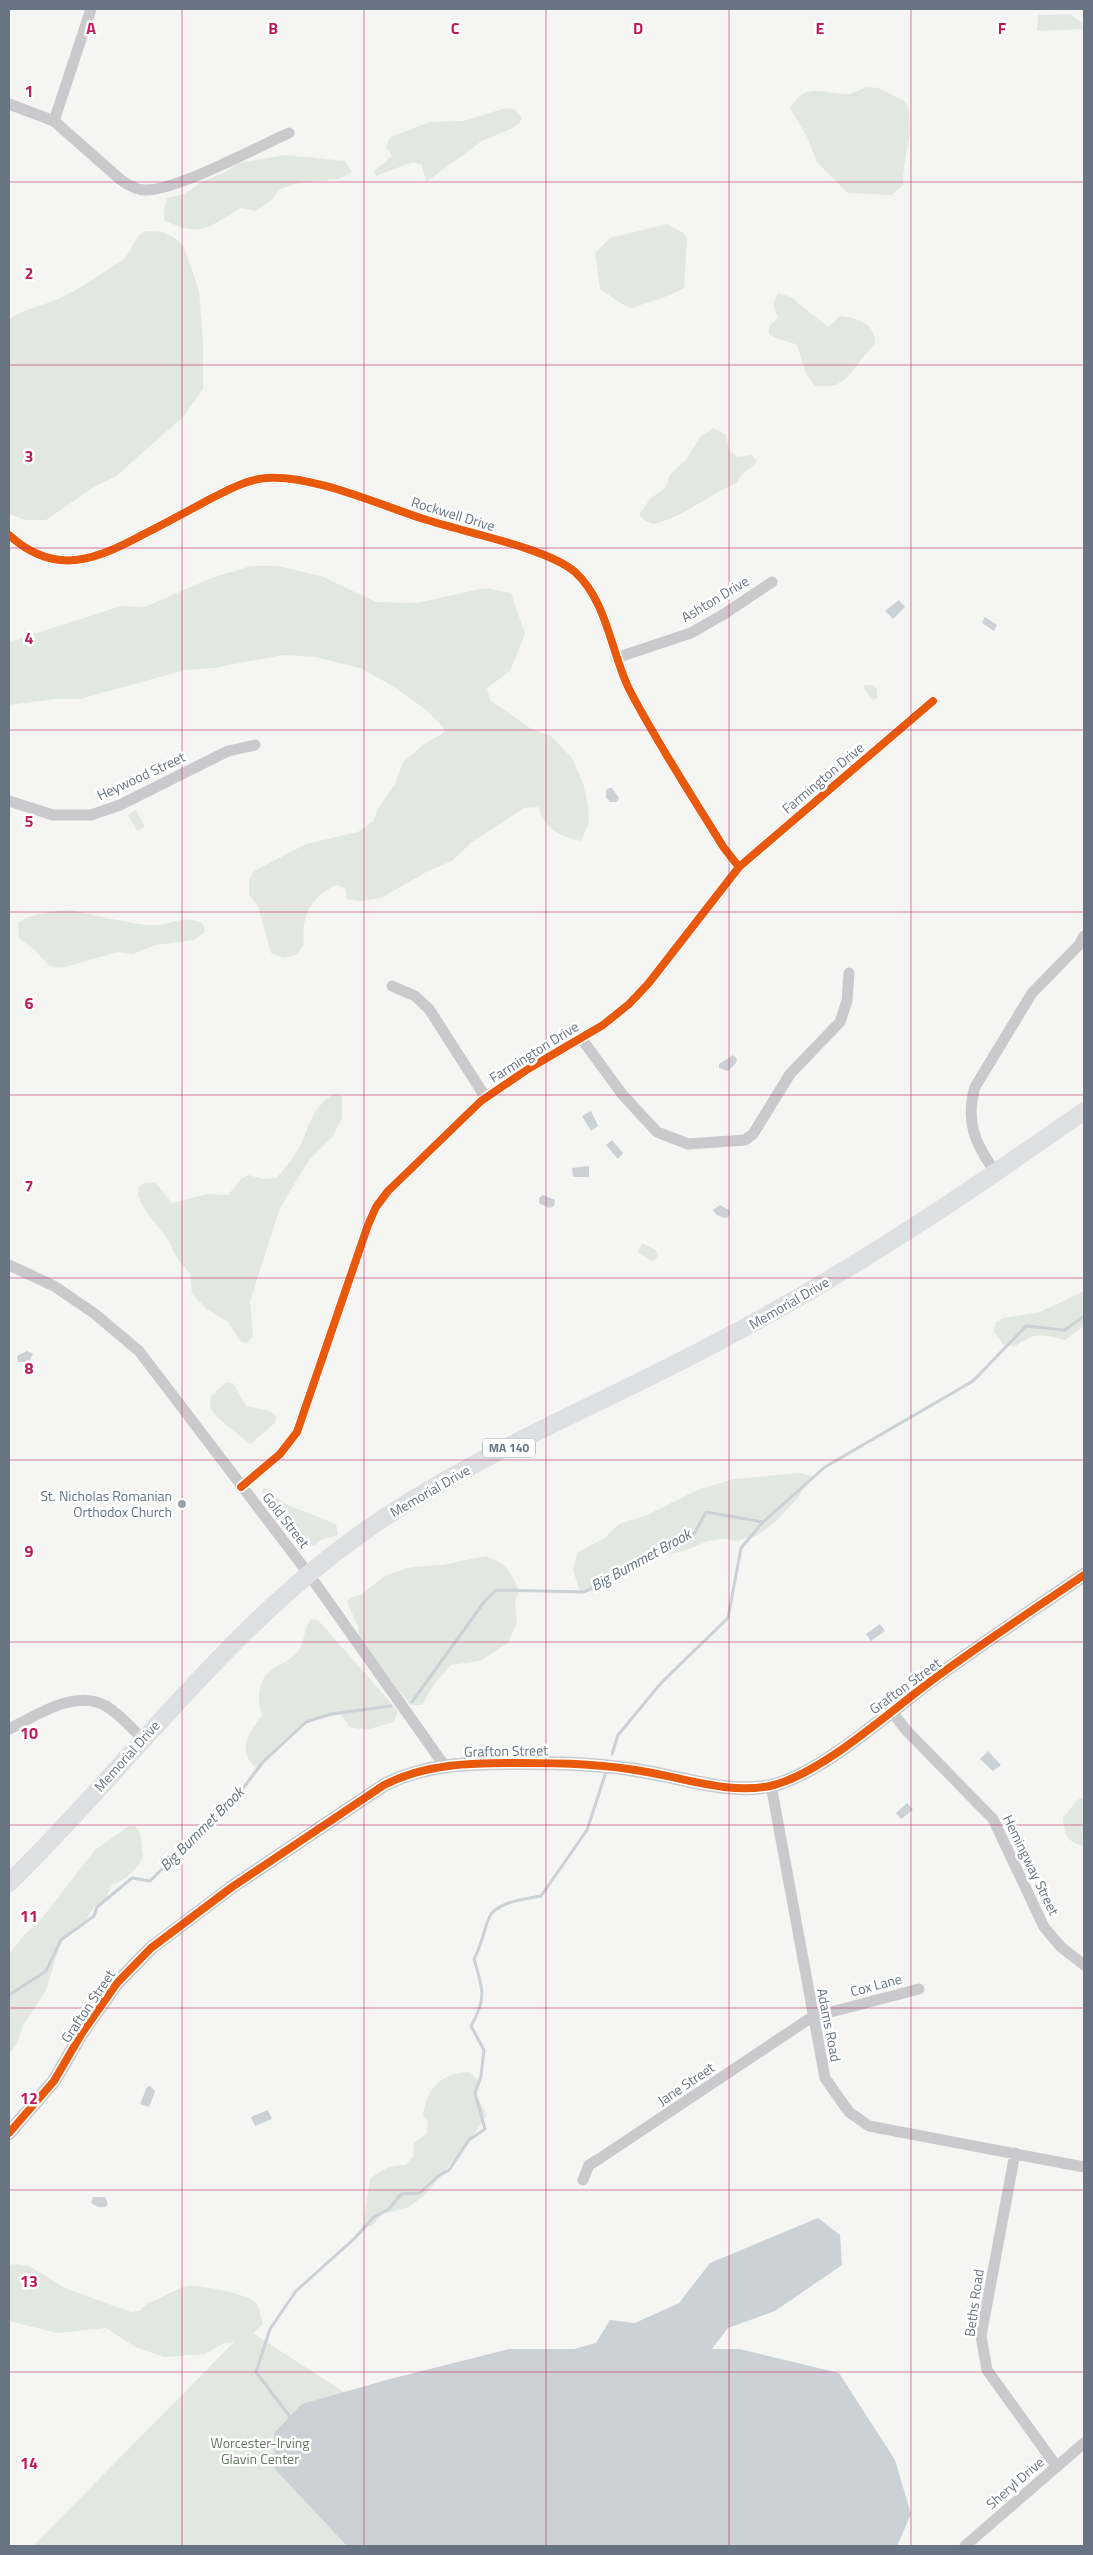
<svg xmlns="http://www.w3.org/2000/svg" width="1093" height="2555" font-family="'Titillium Web',sans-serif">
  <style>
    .green { fill: #e3e7e2 }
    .water { fill: #cbd1d4 }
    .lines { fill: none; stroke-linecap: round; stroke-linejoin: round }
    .stream { stroke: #cbd1d4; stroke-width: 3 }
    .minor { stroke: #cacacc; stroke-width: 11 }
    .tertiary { stroke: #cacacc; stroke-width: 14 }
    .primary { stroke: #dedfe0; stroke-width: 18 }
    .cycleway-casing { stroke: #fff; stroke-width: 11 }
    .cycleway { stroke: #e8590c; stroke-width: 8 }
    .grid { fill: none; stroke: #c2185b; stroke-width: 1; stroke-opacity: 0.55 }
    .poi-dot { fill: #99a1a9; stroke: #fff; stroke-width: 2 }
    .labels { text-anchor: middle; stroke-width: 5; stroke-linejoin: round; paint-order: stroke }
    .shield { fill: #fff; stroke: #959ea7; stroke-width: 1 }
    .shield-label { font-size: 12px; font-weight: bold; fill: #687481 }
    .street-label { font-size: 14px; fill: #687481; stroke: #fff }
    .poi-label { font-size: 14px; fill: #687481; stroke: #fff; text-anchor: end }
    .park-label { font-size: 14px; fill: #687966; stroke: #fff }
    .water-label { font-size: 15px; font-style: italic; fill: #63747e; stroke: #fff }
    .grid-label { font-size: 16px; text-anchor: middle; font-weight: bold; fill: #c2185b; stroke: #fff; stroke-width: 5; stroke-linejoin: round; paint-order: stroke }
  </style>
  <rect width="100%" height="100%" fill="#f5f5f4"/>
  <path class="green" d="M1070 14 1084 24V29L1037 31 1038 15Z
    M867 87 878 88 906 102C917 130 902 156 903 185L892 195 848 193 817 162 807 137 790 108C807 80 823 95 849 94 854 93 861 89 867 87Z
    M506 108 515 109 522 118 519 124 510 129 482 141 426 182 422 165 413 162 376 176 374 171 392 156 386 147 390 137 430 122 463 121Z
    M285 155 345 161 352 172 339 179 298 183 280 189 270 201 255 211 241 208C209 226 202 239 164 220V210L167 198 184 194 205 180 226 172 238 163Z
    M667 224 684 233 687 239 684 288C669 297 650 301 632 308L622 304 600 289 595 253 610 238Z
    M147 231 163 232 175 238 184 247 199 291 203 340V389L183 417 115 477 97 485 46 520H25L9 514V319C24 309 42 306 58 299 80 289 101 274 121 261 133 253 134 234 147 231Z
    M778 293 791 297 828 327 840 316C858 318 875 323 875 344 863 355 849 381 835 385 829 387 821 386 815 386L806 374 797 345C788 340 777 341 769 334V326L778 318 773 304Z
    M713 428 726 435 729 450 737 457 752 455 757 461C751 470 740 473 737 483 707 495 685 517 653 524L644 520 639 515 650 499 666 487 670 474 686 460 700 437Z
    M251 566H277L321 576 376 602 417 603 485 588 511 593 525 634 510 671 487 688 490 700 530 728 551 736 572 758 583 783 588 805 589 822 581 841C555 834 548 831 538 807L524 808 472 842 452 861 428 871 381 898 360 901 347 899 345 888 336 885C310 898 301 916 304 945L296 955 283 958 271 953 258 906 249 895V880L254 871 306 844 358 832 373 821 378 809 395 784 403 762 424 744 445 732 442 726 425 709 391 685 360 668 315 657 283 655 214 668 185 670 80 699H56L9 705V642L121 606 145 607 211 578Z
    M865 685H873L877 689V698L873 700 863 687Z
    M136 810 145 827 137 831 128 815Z
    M69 910C93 914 131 925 154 925 171 926 183 913 203 924L205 932 194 940 156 945 133 954 117 952 62 968 49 966 36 951 19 938 18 923C28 914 54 911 69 910Z
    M334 1094 342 1097V1118L333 1136 309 1160 280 1208 250 1301 253 1337 246 1343 240 1341 228 1322 207 1309 192 1294 190 1274 175 1255 169 1241 144 1209 138 1196 139 1187 144 1183 155 1182 172 1203 207 1194 228 1195 241 1179 248 1175 264 1179 277 1178C284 1168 295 1157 300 1146 310 1125 313 1106 334 1094Z
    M642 1243 656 1250 658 1256 653 1262 638 1252Z
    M1084 1291V1326L1065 1340C1041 1335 1036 1331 1014 1347L1003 1344 994 1332 996 1322 1003 1318 1040 1312Z
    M226 1382 233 1383 246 1406 270 1411 276 1416 275 1423 250 1444 218 1418 210 1408 211 1396Z
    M800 1473 812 1476 796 1500 774 1523 758 1535 737 1541 724 1539 708 1541 684 1551 644 1560 623 1574 616 1576 599 1591 580 1592 573 1570 577 1553 606 1537 619 1524 647 1515 697 1490 734 1479Z
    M264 1487 285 1504 336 1524 338 1535 321 1540 314 1546 308 1545 286 1512 265 1494 262 1491Z
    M486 1556C507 1564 509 1570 519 1590L515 1601 517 1622 508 1643 480 1661 451 1665 434 1684 422 1705H410L360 1640 358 1627 347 1602 349 1598 360 1595 386 1575 411 1567 442 1565Z
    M311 1619 318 1620 398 1711 394 1722 366 1730 350 1727 341 1715C296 1719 286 1738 259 1770 235 1752 248 1734 262 1715 257 1701 257 1682 270 1671 278 1664 291 1661 298 1651 306 1641 302 1631 311 1619Z
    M1081 1798 1084 1799V1846C1068 1843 1064 1835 1063 1818L1076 1801Z
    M129 1826H135L140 1832 143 1856 139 1865 126 1878 112 1885 105 1900 95 1906 83 1924 61 1941 46 1990 23 2025 18 2042 9 2054V1954L27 1932 38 1923 95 1850Z
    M470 2072 477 2080V2097L487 2115 469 2141 426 2194 409 2207 382 2214 372 2226 363 2227 370 2179C382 2169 390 2165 406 2165L413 2156 414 2143 426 2134 428 2122 423 2116C427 2087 441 2073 470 2072Z
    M15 2264 29 2266 65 2288 131 2312 140 2311 147 2303C155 2302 175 2289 187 2286 197 2284 248 2294 255 2302 260 2307 261 2318 263 2324L253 2333 581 2546H33L234 2342 224 2343 205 2354 164 2357 135 2347 106 2328 57 2333 9 2321V2265Z"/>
  <path class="water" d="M899 600 905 607 893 619 885 611Z
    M985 617 997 625 994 631 982 623Z
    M609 788H612L619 798 617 802H610L606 797V790Z
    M733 1055 737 1059 736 1063 728 1071 719 1068V1064Z
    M591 1111 598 1126 591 1131 582 1116Z
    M612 1140 623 1153 618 1159 606 1145Z
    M589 1166V1177H573L572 1168Z
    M543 1195 555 1200 554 1206 549 1208 539 1203V1198Z
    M720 1205 729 1210 730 1216 725 1218 717 1215 713 1210Z
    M27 1351 33 1354 29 1362H18L17 1356Z
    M880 1624 885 1631 871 1641 866 1634Z
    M988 1751 1001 1765 993 1771 980 1759Z
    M907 1803 913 1810 901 1819 896 1813Z
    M150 2086 155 2091 149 2107 140 2104 147 2087Z
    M268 2110 272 2119 255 2126 251 2117Z
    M93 2197H105L108 2204 105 2207H98L91 2203Z
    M818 2218 840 2235 842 2265 775 2311 728 2328 712 2349H739L839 2373 895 2460 911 2514 897 2546H347L275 2469 274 2433 302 2404 390 2379 509 2349H574L596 2343 610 2320 635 2323 679 2303 710 2263Z"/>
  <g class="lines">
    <path class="stream" d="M412 1702 484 1602 496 1590 584 1592 694 1534 706 1512 763 1522 825 1467 973 1381 1026 1326 1065 1330 1084 1316
      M612 1754 618 1735 662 1682 728 1618 741 1548 763 1522
      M9 1995 46 1971 61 1940 94 1916 97 1907 132 1878 150 1881 244 1787 262 1763 306 1722 331 1714 391 1706
      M291 2418 256 2372 270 2329 296 2291 355 2238 374 2217 389 2209 401 2194 420 2193 437 2177 449 2170 469 2140 485 2129 475 2093 481 2076 484 2050 471 2026C487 1998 483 1989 474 1959 482 1945 483 1932 489 1918 495 1902 526 1899 541 1896L587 1830 606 1772"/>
    <path class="minor" d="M9 104 54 121 91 9
      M54 121 121 180C128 185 136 190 145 190 176 191 257 147 289 133
      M9 535C55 577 96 560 144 534 166 523 188 511 210 499 228 490 245 480 266 478 312 474 382 506 427 520 464 532 547 548 575 572 607 601 611 652 629 689 657 743 692 796 724 848L739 867
      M616 658 691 633 724 614 772 582
      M9 801 53 815H91L120 805 228 751 255 745
      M392 986 415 996 429 1009 486 1098
      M581 1038 622 1094 657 1132 688 1144 745 1140 753 1134 790 1074 840 1022 847 1001 849 973
      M996 1173C975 1144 965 1122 975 1087L1032 993 1079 945 1084 936
      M9 1265 54 1286 95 1314 139 1351 308 1573 444 1765
      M241 1487 280 1454 297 1432 368 1225 376 1207 388 1191 481 1101 528 1069 603 1025 629 1004 648 984 739 867 933 701
      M891 1711 907 1731 993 1819 1044 1927 1061 1947 1084 1965
      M9 1729C36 1716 75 1688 106 1706 120 1714 131 1728 143 1739
      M771 1785 825 2078 849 2112 869 2126 1084 2167
      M1015 2153 981 2336 987 2370 1057 2467
      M583 2180 589 2165 599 2159 812 2017 919 1989
      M965 2546 1084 2443"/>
    <path class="tertiary" d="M9 2133 54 2081 82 2033 117 1983 151 1948 232 1887 384 1785C427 1763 473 1763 520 1763 564 1763 604 1764 647 1772 687 1779 730 1794 770 1786 820 1775 888 1713 931 1681 981 1644 1033 1610 1084 1575"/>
    <path class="primary" d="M9 1883C131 1764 230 1623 372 1526 481 1451 611 1400 727 1337 852 1271 969 1192 1084 1111"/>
    <g class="cycleway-casing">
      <path id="cycleway" d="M9 535C55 577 96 560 144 534 166 523 188 511 210 499 228 490 245 480 266 478 312 474 382 506 427 520 464 532 547 548 575 572 607 601 611 652 629 689 657 743 692 796 724 848L739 867
        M241 1487 280 1454 297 1432 368 1225 376 1207 388 1191 481 1101 528 1069 603 1025 629 1004 648 984 739 867 933 701
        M9 2133 54 2081 82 2033 117 1983 151 1948 232 1887 384 1785C427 1763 473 1763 520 1763 564 1763 604 1764 647 1772 687 1779 730 1794 770 1786 820 1775 888 1713 931 1681 981 1644 1033 1610 1084 1575"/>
    </g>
    <use href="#cycleway" class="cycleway"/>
  </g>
  <path class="grid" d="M182 9V2546M364 9V2546M546 9V2546M729 9V2546M911 9V2546M9 182H1084M9 365H1084M9 548H1084M9 730H1084M9 912H1084M9 1095H1084M9 1278H1084M9 1460H1084M9 1642H1084M9 1825H1084M9 2008H1084M9 2190H1084M9 2372H1084"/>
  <circle class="poi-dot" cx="182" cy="1504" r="5"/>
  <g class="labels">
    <rect class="shield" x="483" y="1438.5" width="52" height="19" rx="4"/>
    <g class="shield-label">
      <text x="509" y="1452">MA 140</text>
    </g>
    <g class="street-label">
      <text transform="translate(453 514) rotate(17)" y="5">Rockwell Drive</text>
      <text transform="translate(715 599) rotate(-31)" y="5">Ashton Drive</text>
      <text transform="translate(141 776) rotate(-25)" y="5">Heywood Street</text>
      <text transform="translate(823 778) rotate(-40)" y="5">Farmington Drive</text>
      <text transform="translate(534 1052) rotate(-32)" y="5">Farmington Drive</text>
      <text transform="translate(789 1303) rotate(-30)" y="5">Memorial Drive</text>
      <text transform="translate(430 1491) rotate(-30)" y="5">Memorial Drive</text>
      <text transform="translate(286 1520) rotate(52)" y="5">Gold Street</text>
      <text transform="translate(905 1686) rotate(-36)" y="5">Grafton Street</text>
      <text transform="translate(506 1751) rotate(-1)" y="5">Grafton Street</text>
      <text transform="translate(127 1756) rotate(-48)" y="5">Memorial Drive</text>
      <text transform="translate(1031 1865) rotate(64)" y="5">Hemingway Street</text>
      <text transform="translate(876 1985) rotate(-15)" y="5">Cox Lane</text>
      <text transform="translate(88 2006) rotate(-56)" y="5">Grafton Street</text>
      <text transform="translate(829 2025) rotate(79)" y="5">Adams Road</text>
      <text transform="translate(686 2084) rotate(-34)" y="5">Jane Street</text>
      <text transform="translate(974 2303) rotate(-82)" y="5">Beths Road</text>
      <text transform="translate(1015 2483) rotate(-41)" y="5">Sheryl Drive</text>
    </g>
    <g class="poi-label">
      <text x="172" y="1501">St. Nicholas Romanian<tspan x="172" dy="16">Orthodox Church</tspan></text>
    </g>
    <g class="park-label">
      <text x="260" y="2448">Worcester-Irving<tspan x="260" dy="16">Glavin Center</tspan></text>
    </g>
    <g class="water-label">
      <text transform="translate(641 1560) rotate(-29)" y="5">Big Bummet Brook</text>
      <text transform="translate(202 1829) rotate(-45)" y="5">Big Bummet Brook</text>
    </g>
  </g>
  <g class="grid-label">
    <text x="91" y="34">A</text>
    <text x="273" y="34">B</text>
    <text x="455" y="34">C</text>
    <text x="638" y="34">D</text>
    <text x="820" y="34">E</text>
    <text x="1002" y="34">F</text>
    <text x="29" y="97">1</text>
    <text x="29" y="279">2</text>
    <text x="29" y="462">3</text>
    <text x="29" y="644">4</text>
    <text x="29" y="827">5</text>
    <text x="29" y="1009">6</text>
    <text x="29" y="1192">7</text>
    <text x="29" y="1374">8</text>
    <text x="29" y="1557">9</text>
    <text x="29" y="1739">10</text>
    <text x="29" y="1922">11</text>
    <text x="29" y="2104">12</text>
    <text x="29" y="2287">13</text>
    <text x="29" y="2469">14</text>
  </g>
  <rect width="1093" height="2555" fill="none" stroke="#687481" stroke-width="20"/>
</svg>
